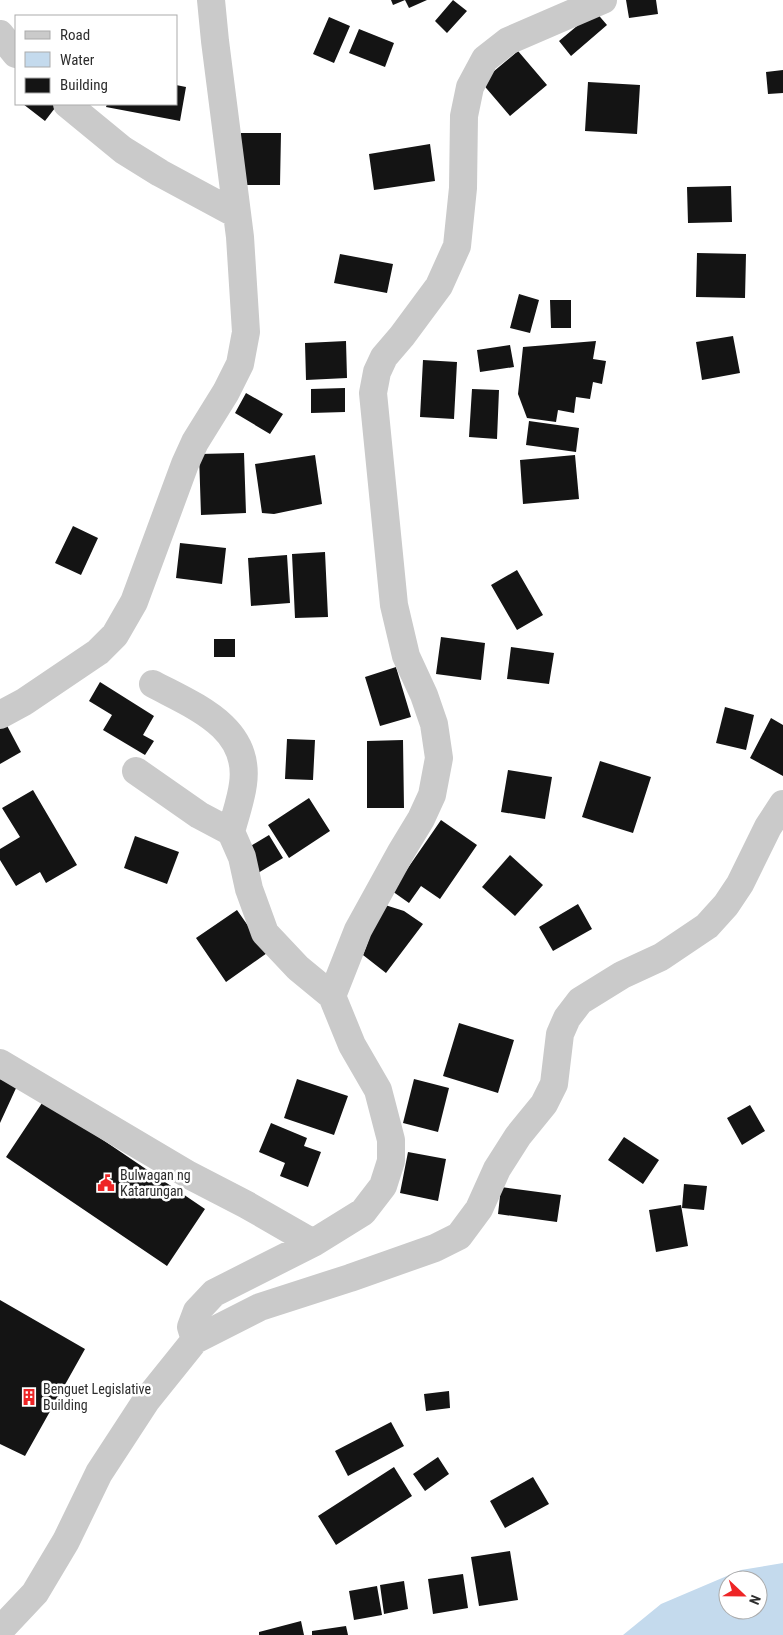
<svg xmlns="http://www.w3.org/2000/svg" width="783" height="1635" font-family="'Roboto Condensed',sans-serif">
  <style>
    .water { fill: #c4daed; fill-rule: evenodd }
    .building { fill: #141414 }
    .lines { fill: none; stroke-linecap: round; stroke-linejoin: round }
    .minor { stroke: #cacaca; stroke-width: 28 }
    .labels { text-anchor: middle; stroke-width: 5; stroke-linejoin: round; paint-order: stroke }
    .poi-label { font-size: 14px; fill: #2d2d2d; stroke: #fff; text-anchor: start }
  </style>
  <rect width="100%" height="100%" fill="#fff"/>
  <path class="water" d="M783 1563V1635H623L661 1604 741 1570ZM728 1580H758V1610H728Z"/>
  <path class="building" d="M391 0H405L393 5Z
    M405 0H427L409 8Z
    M453 0 467 11 447 33 435 21Z
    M626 0H656L658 14 629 18Z
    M595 11 607 25 571 56 559 41Z
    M329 17 350 26 334 63 313 54Z
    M359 29 394 43 385 67 349 53Z
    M518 51 547 85 510 116 481 82Z
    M783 70V93L768 94 766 72Z
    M588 82 640 85 637 134 585 131Z
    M176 85 186 87 180 121 106 107 107 104H176Z
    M23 104H58L45 121Z
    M241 133H281L280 185H240Z
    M430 144 435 181 374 190 369 154Z
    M731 186 732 222 688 223 687 187Z
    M697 253 746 254 745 298 696 297Z
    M340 254 393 264 387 293 334 283Z
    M519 294 539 300 530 333 510 328Z
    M550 300H571V328H551Z
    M733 336 740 373 702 380 696 342Z
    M346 341 347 378 306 380 305 343Z
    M596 341 593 359 606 361 602 384 593 382 590 399 576 397 574 413 558 410 556 422 527 418 518 394 523 347Z
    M510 345 514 367 480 372 477 350Z
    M423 360 457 362 454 419 420 417Z
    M345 388V412L311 413V389Z
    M472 389 499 390 497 439 469 437Z
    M246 393 283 414 270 434 235 413Z
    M529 421 579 428 576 452 526 445Z
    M244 453 246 513 201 515 199 454Z
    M315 455 322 504 274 514 262 513 255 464Z
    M575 455 579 499 523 504 520 460Z
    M73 526 98 538 81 575 55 563Z
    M180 543 226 548 222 584 176 578Z
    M325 552 328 617 295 618 292 554Z
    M287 555 290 603 251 606 248 558Z
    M517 570 543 615 517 630 491 585Z
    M441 637 485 643 481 680 436 674Z
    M214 639H235V657H214Z
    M511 647 554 653 549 684 507 679Z
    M396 667 411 717 380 726 365 677Z
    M100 682 154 716 143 735 154 741 145 755 103 730 112 715 89 701Z
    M725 707 754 715 746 750 716 743Z
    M771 718 783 725V776L750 758Z
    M4 720 21 752 0 764V722Z
    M287 739 315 740 313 780 285 779Z
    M403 740 404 808H367V741Z
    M600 761 651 777 633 833 582 817Z
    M508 770 552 777 545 819 501 812Z
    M33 790 77 865 46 883 40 872 16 886 0 860V849L20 837 2 808Z
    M309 798 330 831 289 858 268 825Z
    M441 820 477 845 440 899 421 886 409 903 392 891Z
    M269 835 283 858 258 873 244 850Z
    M135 836 179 852 167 884 124 868Z
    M510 855 543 885 515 916 482 887Z
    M382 904 404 911 423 924 386 973 363 955Z
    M578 904 592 929 553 951 539 927Z
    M237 910 267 953 226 982 196 938Z
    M459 1023 514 1040 498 1093 443 1076Z
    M0 1079 17 1086 0 1123Z
    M297 1079 348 1096 334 1135 284 1118Z
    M414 1079 449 1088 438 1132 403 1123Z
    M44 1100 205 1209 167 1266 6 1157Z
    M750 1105 765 1131 742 1145 727 1118Z
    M271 1123 307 1138 304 1146 321 1152 308 1187 280 1176 285 1163 259 1152Z
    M624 1137 659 1160 643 1184 608 1160Z
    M408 1152 446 1159 438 1201 400 1193Z
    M684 1184 707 1186 704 1210 682 1208Z
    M501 1187 561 1195 557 1222 498 1214Z
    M681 1205 688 1246 656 1252 649 1210Z
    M0 1300 85 1349 25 1456 0 1444Z
    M449 1391 450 1408 426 1411 424 1394Z
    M391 1422 404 1446 348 1476 335 1451Z
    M438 1457 449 1474 425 1491 413 1474Z
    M394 1467 412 1496 336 1545 318 1516Z
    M533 1477 549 1504 505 1528 490 1501Z
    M510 1551 518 1600 479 1606 471 1557Z
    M463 1574 468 1608 433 1614 428 1579Z
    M404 1581 408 1609 384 1614 380 1585Z
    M377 1586 382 1615 354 1620 349 1591Z
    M301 1621 304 1635H259V1632Z
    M346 1626 348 1635H312V1631Z"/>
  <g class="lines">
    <path class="minor" d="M0 34 16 54
      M67 104 123 150 160 173 236 214
      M153 684C194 706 251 727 243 784 241 800 235 816 231 832
      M0 715 24 702 98 652 115 635 134 602 185 464 195 442 226 392 240 364 246 332 240 237 215 41 211 0
      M136 771 199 815 231 832 242 857 249 889 265 933 298 968 332 996
      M0 1063 189 1175 247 1205 313 1243
      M195 1340 191 1327 197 1311 214 1293 313 1243 363 1212 383 1186 391 1161V1140L378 1090 352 1045 332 996 358 930 401 852 421 819 432 795 439 758 434 724 424 695 406 656 394 605 373 393 377 372 384 357 402 336 439 286 457 246 463 188 464 116 470 87 485 59 508 41 603 0
      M0 1630 35 1593 66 1541 99 1473 146 1401 195 1340 260 1307 350 1278 435 1248 459 1236 479 1209 497 1169 518 1136 544 1104 554 1084 560 1034 567 1018 580 1001 622 975 661 957 707 926 726 905 740 884 768 827 783 804"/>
  </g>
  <defs>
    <g id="civic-bare" transform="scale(1.35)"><path d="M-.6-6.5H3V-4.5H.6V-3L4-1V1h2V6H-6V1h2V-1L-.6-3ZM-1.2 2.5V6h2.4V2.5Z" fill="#ee2526" stroke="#fff" stroke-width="2.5" paint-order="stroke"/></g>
    <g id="building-bare" transform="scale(1.35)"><path d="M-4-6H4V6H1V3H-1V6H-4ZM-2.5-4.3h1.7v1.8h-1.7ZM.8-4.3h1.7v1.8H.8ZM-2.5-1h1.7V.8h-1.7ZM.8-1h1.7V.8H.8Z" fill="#ee2526" stroke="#fff" stroke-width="2.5" paint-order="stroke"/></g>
  </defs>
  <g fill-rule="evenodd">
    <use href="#civic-bare" x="106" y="1183"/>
    <use href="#building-bare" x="29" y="1397"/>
  </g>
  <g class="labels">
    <g class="poi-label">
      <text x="120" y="1180">Bulwagan ng<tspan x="120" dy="16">Katarungan</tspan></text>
      <text x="43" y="1394">Benguet Legislative<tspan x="43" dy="16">Building</tspan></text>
    </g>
  </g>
  <rect x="15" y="15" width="162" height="90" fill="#ffffff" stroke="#ababab"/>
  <rect x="25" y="31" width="25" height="8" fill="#cacaca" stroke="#ababab"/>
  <text x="60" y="40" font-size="15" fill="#2d2d2d">Road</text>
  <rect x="25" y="52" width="25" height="15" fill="#c4daed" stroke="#ababab"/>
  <text x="60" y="65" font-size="15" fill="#2d2d2d">Water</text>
  <rect x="25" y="78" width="25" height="15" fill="#141414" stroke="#ababab"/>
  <text x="60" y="90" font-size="15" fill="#2d2d2d">Building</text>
  <g transform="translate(743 1595) rotate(112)"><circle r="24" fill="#ffffff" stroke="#ababab"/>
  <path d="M0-4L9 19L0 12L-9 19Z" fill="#ee2526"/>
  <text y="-8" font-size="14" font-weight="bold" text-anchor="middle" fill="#2d2d2d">N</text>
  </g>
</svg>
